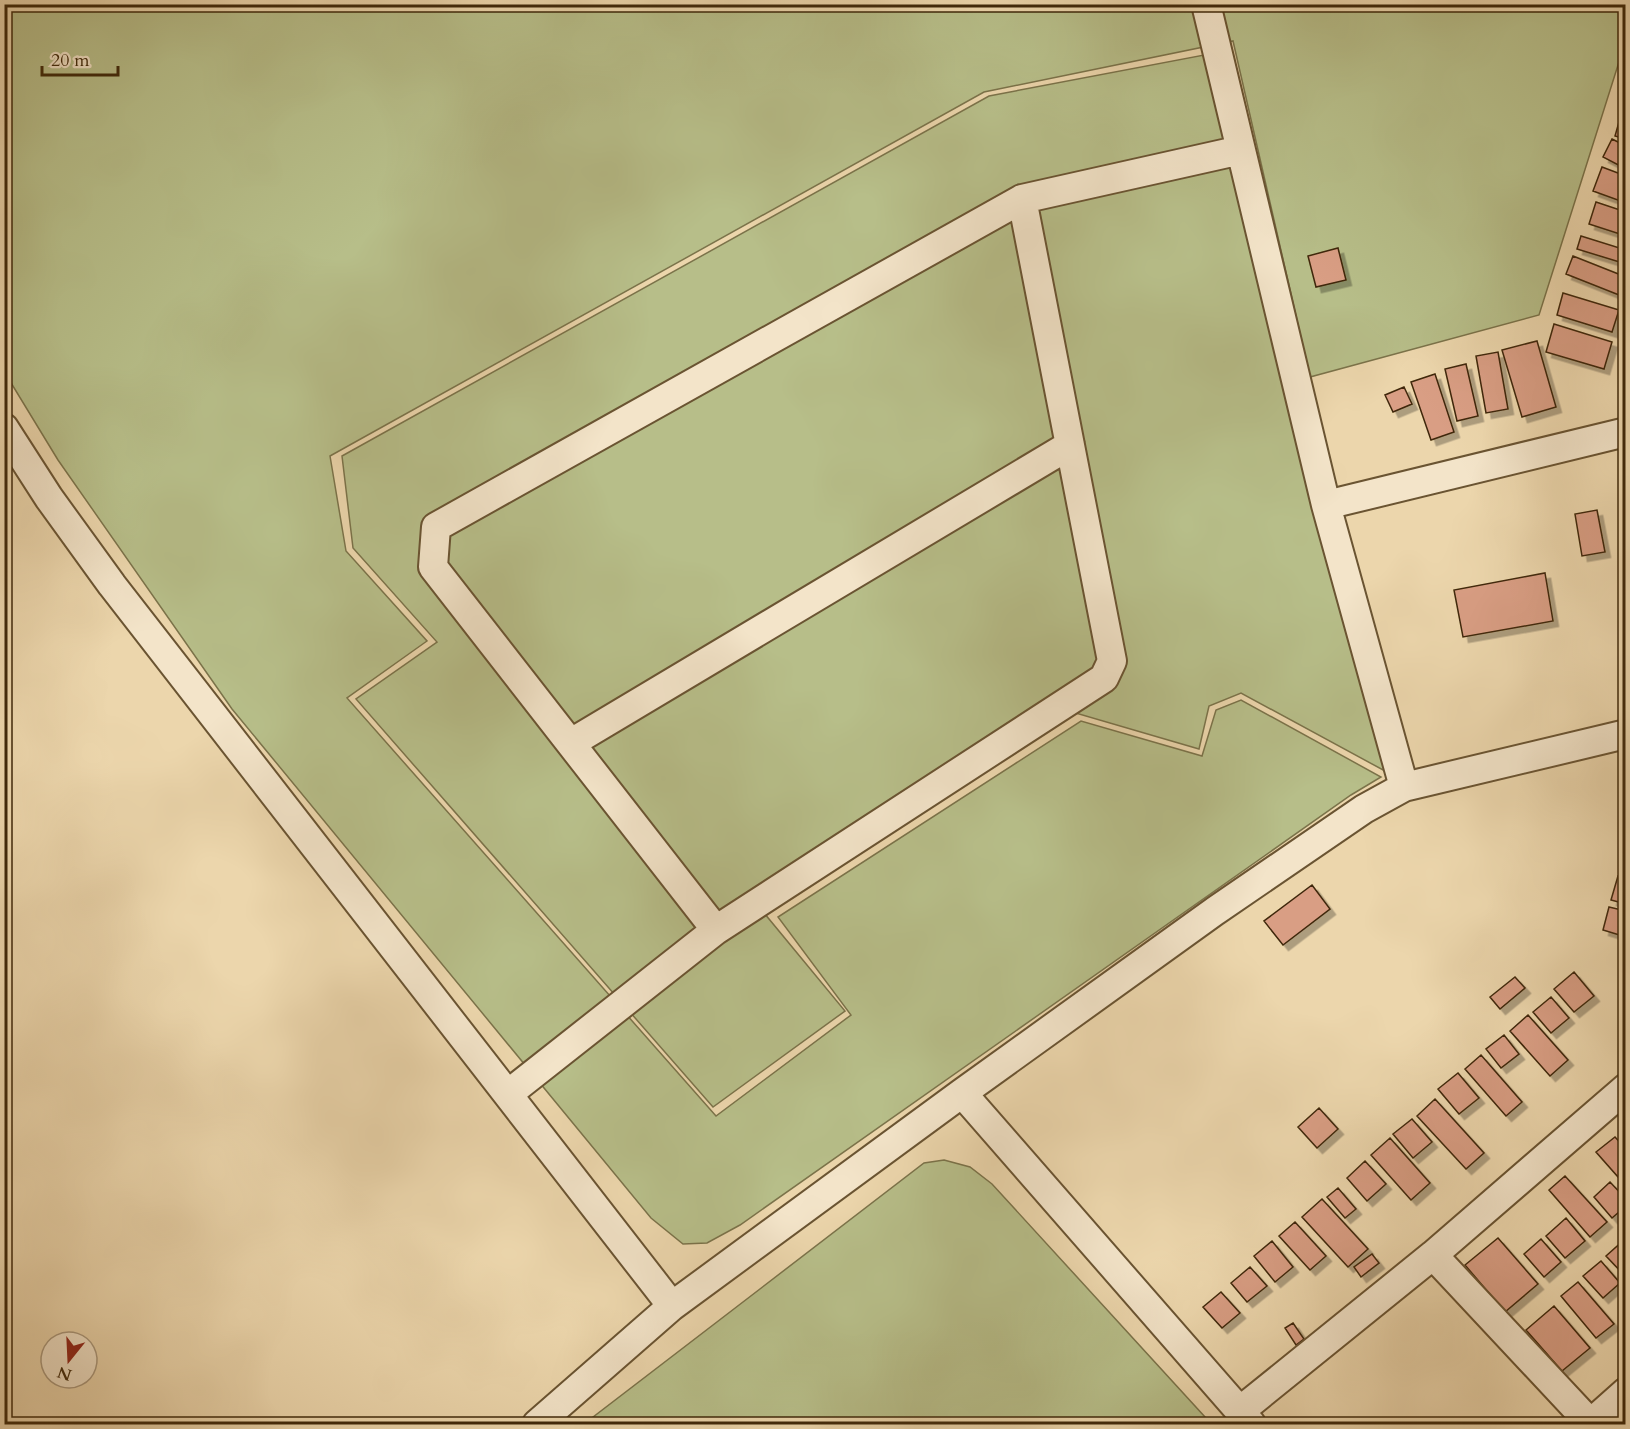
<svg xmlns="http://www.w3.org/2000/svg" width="1630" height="1429" font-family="Cardo,serif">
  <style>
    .green { fill: #b7be89; stroke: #7b734a; stroke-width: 1.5 }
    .building { fill: #d99e84; stroke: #3f280a; stroke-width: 1.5; filter: url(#shadow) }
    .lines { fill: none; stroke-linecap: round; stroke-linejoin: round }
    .minor-casing { stroke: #6a5432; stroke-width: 32 }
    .minor { stroke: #f3e4c9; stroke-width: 28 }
  </style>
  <defs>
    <filter id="shadow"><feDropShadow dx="5.5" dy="5.5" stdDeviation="0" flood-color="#0004"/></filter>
  </defs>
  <rect width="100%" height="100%" fill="#ecd6ac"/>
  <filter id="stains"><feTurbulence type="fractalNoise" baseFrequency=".00333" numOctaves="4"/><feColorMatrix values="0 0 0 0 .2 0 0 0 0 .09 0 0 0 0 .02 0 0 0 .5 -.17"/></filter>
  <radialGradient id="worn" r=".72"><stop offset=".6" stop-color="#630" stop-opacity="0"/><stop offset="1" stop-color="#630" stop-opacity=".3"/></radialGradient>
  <path class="green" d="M5 5H1625V43L1539 315 1310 377 1233 41 984 92 330 456 346 551 427 641 347 698 716 1116 851 1015 778 917 1081 721 1202 756 1216 710 1241 700 1381 777 1351 795 740 1225 707 1243 683 1244 651 1218 232 709 58 460 5 373Z
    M1204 55 1385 771 1241 693 1209 706 1199 749 1045 704 750 896 845 1011 713 1107 356 699 437 642 353 548 342 456 989 96Z
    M944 1160 970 1167 992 1184 1205 1417 1197 1424H584L924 1163Z"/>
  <path class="building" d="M1623 108 1626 109V139L1615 136Z
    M1612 139 1626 146V169L1603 157Z
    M1602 167 1626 176V203L1593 191Z
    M1596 202 1626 212V236L1589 224Z
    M1581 236 1626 250V264L1577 249Z
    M1338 248 1346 280 1316 287 1308 256Z
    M1573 256 1626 277 1619 295 1566 274Z
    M1563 293 1619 310 1612 332 1557 315Z
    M1554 324 1612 342 1604 369 1546 352Z
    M1537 341 1556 407 1522 417 1502 350Z
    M1498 352 1508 409 1486 413 1476 356Z
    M1466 364 1478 416 1457 421 1445 369Z
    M1435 374 1454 432 1431 440 1411 382Z
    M1404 387 1412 404 1393 412 1385 395Z
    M1597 510 1605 552 1582 556 1575 514Z
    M1545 573 1553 621 1463 637 1454 590Z
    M1618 876 1626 878V904L1611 900Z
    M1312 885 1330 909 1283 945 1264 921Z
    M1609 907 1626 911V937L1603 930Z
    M1574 972 1594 996 1574 1012 1554 989Z
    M1515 977 1525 988 1500 1009 1490 997Z
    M1551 997 1569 1018 1551 1033 1533 1012Z
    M1528 1015 1568 1060 1550 1076 1510 1031Z
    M1504 1035 1519 1054 1501 1068 1486 1049Z
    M1481 1055 1522 1102 1506 1116 1465 1069Z
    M1458 1073 1479 1098 1459 1114 1438 1089Z
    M1435 1099 1484 1153 1466 1169 1417 1116Z
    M1319 1108 1338 1129 1317 1148 1298 1127Z
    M1412 1119 1432 1142 1413 1158 1393 1134Z
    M1615 1137 1626 1149V1186L1596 1152Z
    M1390 1138 1430 1183 1411 1200 1371 1155Z
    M1365 1161 1386 1184 1367 1201 1347 1178Z
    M1565 1176 1607 1222 1590 1237 1549 1190Z
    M1610 1182 1626 1199V1206L1612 1218 1594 1197Z
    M1338 1188 1356 1209 1345 1218 1327 1197Z
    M1322 1199 1368 1249 1348 1267 1302 1217Z
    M1566 1218 1585 1241 1565 1258 1546 1236Z
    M1295 1222 1326 1256 1310 1270 1279 1236Z
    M1498 1238 1538 1284 1505 1312 1465 1265Z
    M1541 1239 1561 1262 1544 1277 1524 1254Z
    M1624 1240 1626 1241V1277L1606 1256Z
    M1272 1241 1293 1267 1275 1282 1254 1256Z
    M1372 1254 1379 1263 1361 1277 1354 1267Z
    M1601 1261 1620 1283 1603 1298 1583 1276Z
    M1250 1267 1267 1286 1247 1302 1231 1283Z
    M1578 1282 1614 1324 1596 1338 1561 1296Z
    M1221 1292 1240 1313 1222 1328 1203 1307Z
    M1554 1306 1590 1348 1562 1371 1526 1330Z
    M1293 1323 1304 1339 1296 1345 1285 1328Z"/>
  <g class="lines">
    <g class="minor-casing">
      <path id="minor" d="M1206 4 1326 505 1404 787
        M4 428 49 498 112 585 672 1306
        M1326 505 1626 432
        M571 743 1070 445
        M716 930 433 567 436 527 1022 199 1241 150
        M962 1093 1251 1424
        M508 1094 716 930 1104 678 1112 661 1022 199
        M1433 1255 1591 1424
        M1240 1411 1433 1255 1626 1088
        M537 1424 672 1306 962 1093 1215 911 1364 809 1404 787 1626 734
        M1590 1424 1626 1392"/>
    </g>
    <use href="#minor" class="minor"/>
  </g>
  <rect width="1630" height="1429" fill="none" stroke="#ecd6ac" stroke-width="24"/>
  <rect x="6" y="6" width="1618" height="1417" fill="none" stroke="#3f280a" stroke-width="3"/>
  <rect x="12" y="12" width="1606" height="1405" fill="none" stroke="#3f280a" stroke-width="1.5"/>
  <g transform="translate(69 1360) rotate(198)"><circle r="28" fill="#f3e4c9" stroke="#ab997d" stroke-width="1.5"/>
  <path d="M0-4.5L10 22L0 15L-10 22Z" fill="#8f2418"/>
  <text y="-9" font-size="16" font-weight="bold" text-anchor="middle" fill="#3f280a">N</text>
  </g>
  <path d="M42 66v9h76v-9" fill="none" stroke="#3f280a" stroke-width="3"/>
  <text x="51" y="66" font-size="18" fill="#3f280a" stroke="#f3e4c9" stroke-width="4.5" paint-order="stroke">20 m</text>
  <rect width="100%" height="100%" filter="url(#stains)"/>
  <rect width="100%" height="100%" fill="url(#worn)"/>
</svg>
